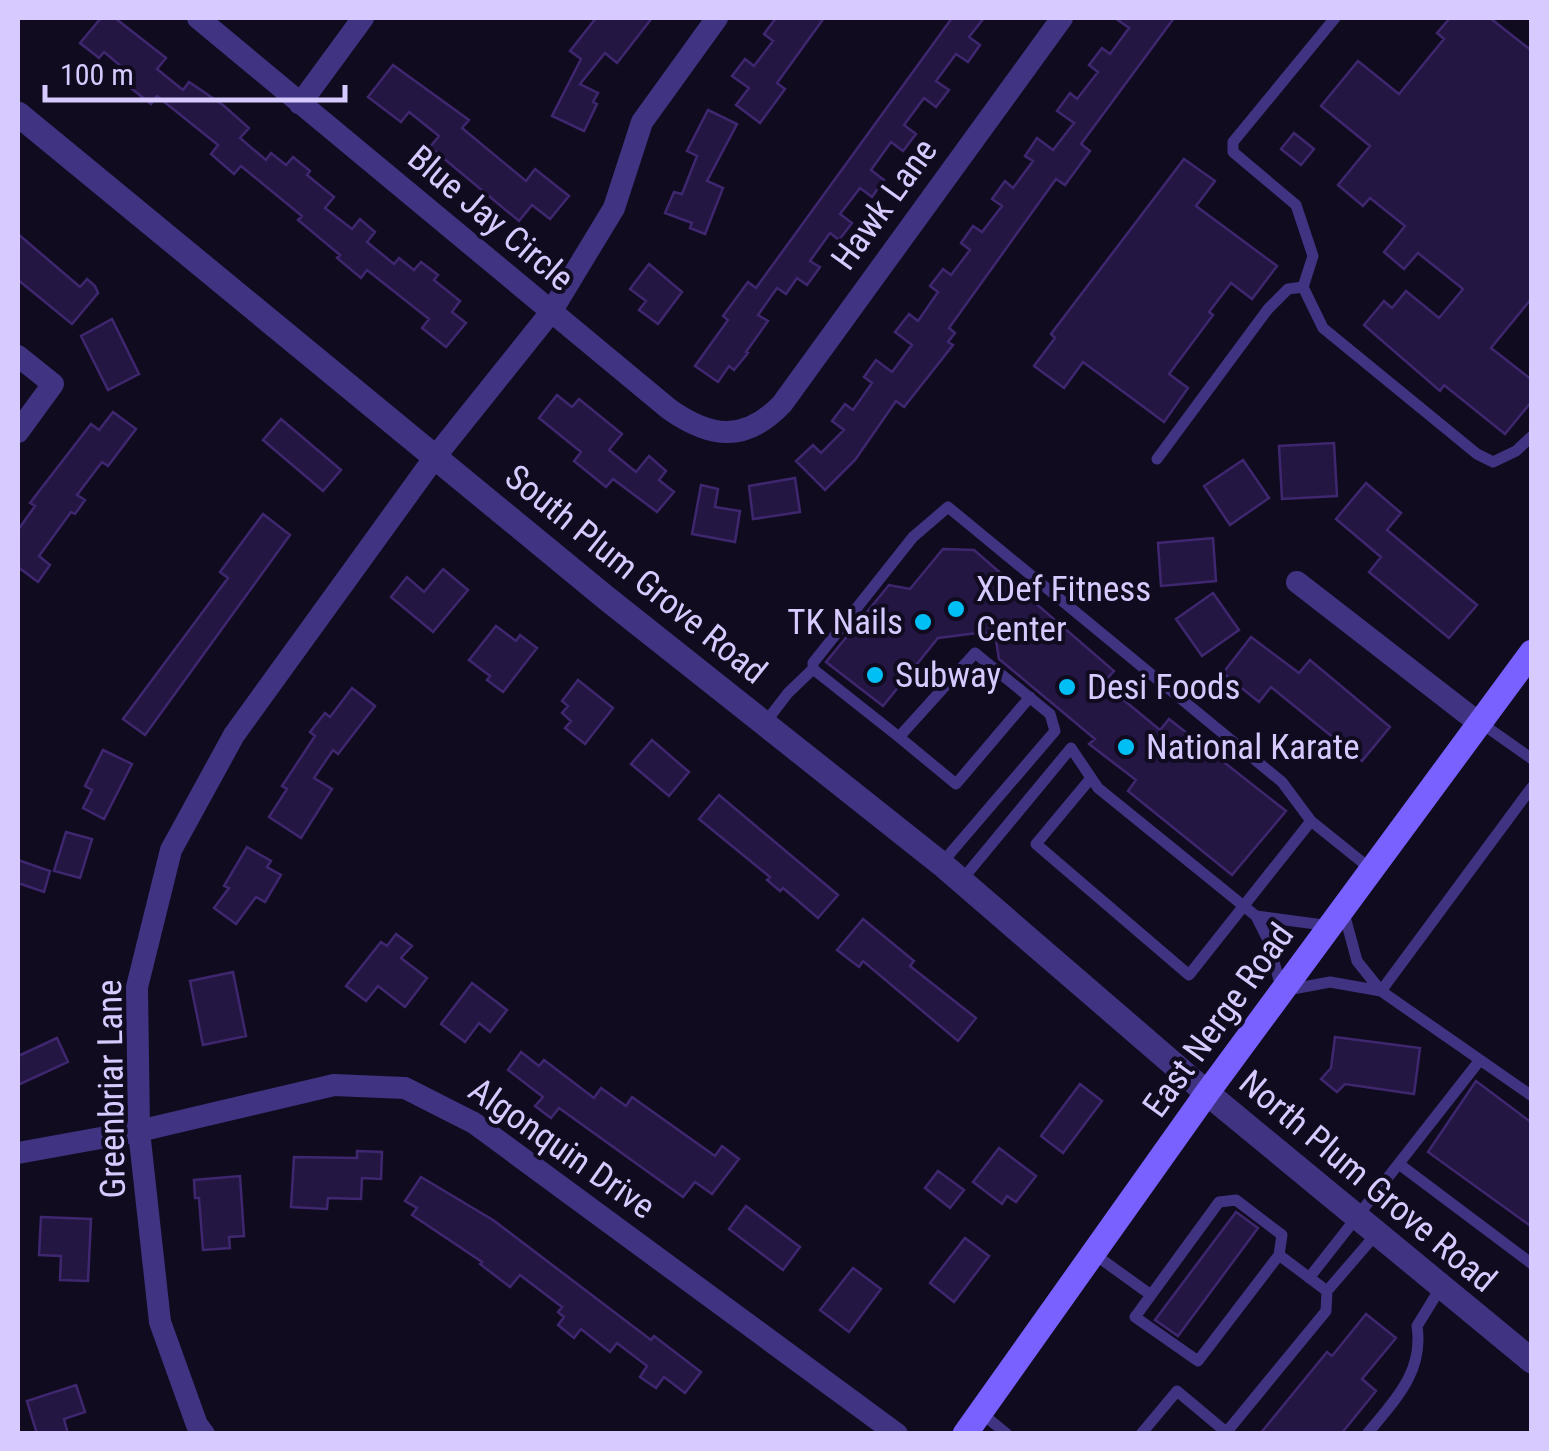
<svg xmlns="http://www.w3.org/2000/svg" width="1549" height="1451" font-family="'Roboto Condensed',sans-serif">
  <style>
    .building { fill: #241642; stroke: #3e276f; stroke-width: 2.5 }
    .lines { fill: none; stroke-linecap: round; stroke-linejoin: round }
    .service { stroke: #403381; stroke-width: 11 }
    .minor { stroke: #403381; stroke-width: 22 }
    .tertiary { stroke: #403381; stroke-width: 25 }
    .secondary { stroke: #7861ff; stroke-width: 25 }
    .poi-dot { fill: #00bff5; stroke: #110b20; stroke-width: 4 }
    .labels { text-anchor: middle; stroke-width: 8; stroke-linejoin: round; paint-order: stroke }
    .street-label { font-size: 35px; fill: #d6caff; stroke: #110b20 }
    .poi-label { font-size: 35px; fill: #d6caff; stroke: #110b20; text-anchor: start }
  </style>
  <rect width="100%" height="100%" fill="#110b20"/>
  <path class="building" d="M101 18H115L166 58 157 69 183 90 189 82 223 105 249 128 240 138 266 160 271 153 286 165 293 157 310 171 307 175 334 197 325 208 352 229 360 219 375 232 367 242 394 264 399 258 414 270 421 262 438 275 434 280 460 301 452 312 466 323 446 347 422 328 429 319 367 270 361 278 337 258 340 255 298 220 302 216 241 166 234 174 211 154 218 145 157 96 151 104 127 85 134 77 104 52 99 58 80 43Z
    M596 18H652L617 63 605 53 580 84 598 93 593 102 597 104 584 131 552 116 581 59 570 51Z
    M776 18H824L777 83 785 89 760 123 736 105 749 88 732 76 745 59 754 66 773 41 764 34Z
    M952 18H984L969 37 980 45 968 62 956 54 936 81 949 90 936 107 924 98 904 125 916 134 903 151 891 142 871 170 884 180 872 197 860 188 840 214 852 223 839 240 830 233 810 261 820 267 807 285 797 278 786 294 777 288 758 315 768 321 746 352 748 353 734 370 729 366 718 382 695 366 728 320 723 316 748 282 756 288Z
    M1115 18H1174L1081 144 1090 151 1065 185 1056 179 949 328 955 333 948 342 953 345 904 407 896 401 855 460 825 490 796 461 813 445 821 453 844 430 832 421 845 404 853 410 872 383 864 377 876 360 892 372 912 345 895 332 909 314 918 321 938 292 930 286 943 269 951 275 970 250 961 243 973 226 982 232 1002 206 992 199 1005 181 1013 188 1033 161 1025 156 1037 138 1053 150 1074 123 1057 111 1070 93 1077 99 1098 72 1089 65 1102 48 1110 54 1129 28Z
    M1450 18H1490L1532 51V298L1491 348 1532 380V401L1505 434 1444 385 1440 391 1364 325 1384 301 1392 308 1406 291 1439 318 1463 289 1418 253 1404 269 1384 252 1405 226 1370 198 1363 206 1338 185 1370 146 1321 106 1358 61 1399 94 1444 39 1437 33Z
    M393 65 469 120 462 128 526 181 535 169 569 196 550 219 532 205 519 221 430 147 439 136 409 112 401 122 368 97Z
    M708 110 737 124 707 181 723 188 705 234 690 228 692 223 665 213 674 192 682 194 697 156 687 151Z
    M1294 133 1314 149 1301 165 1281 149Z
    M1184 159 1215 181 1196 206 1277 266 1252 299 1231 283 1209 312 1213 315 1169 374 1188 388 1164 422 1083 362 1064 388 1034 366 1055 338 1051 334Z
    M18 234 80 287 87 279 95 286 98 293 72 324 18 280Z
    M649 264 682 292 658 324 639 310 646 301 630 289Z
    M112 319 139 374 108 390 81 336Z
    M557 395 572 407 579 399 622 434 609 450 636 472 649 456 666 471 659 480 674 492 657 512 613 479 606 487 574 461 581 452 539 418Z
    M113 412 136 429 108 466 102 462 77 495 85 500 75 514 71 512 39 556 50 565 38 582 18 567V530L35 506 30 503 91 424 99 430Z
    M281 419 341 470 323 491 263 440Z
    M1334 443 1337 496 1282 499 1279 446Z
    M1243 460 1269 498 1230 525 1204 486Z
    M795 478 800 512 753 519 749 486Z
    M1366 483 1401 513 1387 530 1477 605 1449 638 1369 572 1381 557 1336 519Z
    M701 485 718 489 715 507 740 511 735 542 692 534Z
    M263 514 290 535 145 735 123 719 228 578 220 572Z
    M1213 538 1216 581 1161 586 1158 543Z
    M943 549 974 550 1114 671 1103 683 1160 730 1169 719 1286 811 1232 875 1128 791 1136 780 1089 744 1095 739 999 659 996 640 985 632 938 638 883 706 826 662 889 585 910 589Z
    M443 569 468 590 433 632 391 597 407 577 424 592Z
    M1213 593 1239 630 1202 656 1176 619Z
    M496 626 516 641 520 635 537 648 503 692 487 680 490 676 469 660Z
    M1251 637 1299 673 1310 660 1390 727 1362 761 1271 687 1259 702 1223 673Z
    M578 680 613 708 585 744 565 728 571 721 562 713 568 706 562 701Z
    M352 688 375 706 338 754 333 750 314 778 332 789 301 838 269 817 287 789 282 786 315 736 310 732 325 713 330 717Z
    M652 740 689 772 669 796 631 764Z
    M103 750 132 764 104 819 83 808 92 790 85 786Z
    M719 795 838 895 818 918 783 888 780 891 767 880 770 877 699 819Z
    M66 832 92 839 80 878 54 871Z
    M247 847 271 861 267 867 281 875 265 902 256 897 236 924 214 908 229 888 224 886Z
    M18 860 50 871 44 892 18 883Z
    M863 919 914 961 910 966 976 1018 958 1041 863 961 859 967 837 950Z
    M396 934 412 946 401 958 427 978 405 1007 378 986 366 1001 346 986 381 942 387 946Z
    M233 972 246 1036 203 1045 190 981Z
    M472 983 507 1010 490 1032 479 1023 465 1042 441 1024Z
    M1335 1037 1420 1048 1414 1094 1345 1084 1337 1092 1321 1079 1331 1068Z
    M57 1038 68 1062 18 1085V1056Z
    M521 1052 539 1066 544 1060 594 1098 601 1088 626 1106 632 1097 715 1156 722 1146 739 1159 712 1194 695 1182 683 1197 559 1108 551 1118 535 1106 543 1097 508 1070Z
    M1476 1081 1532 1123V1227L1428 1152Z
    M1080 1084 1102 1101 1063 1153 1041 1136Z
    M999 1148 1036 1176 1016 1202 1007 1196 1002 1204 973 1182Z
    M357 1151 382 1152 381 1179 362 1178 361 1199 328 1198 327 1209 291 1207 294 1157 357 1158Z
    M938 1171 964 1190 950 1208 925 1188Z
    M240 1176 244 1236 229 1237 230 1248 203 1250 199 1198H195L194 1180Z
    M421 1177 493 1220 651 1340 654 1336 701 1372 685 1393 664 1377 656 1388 640 1377 647 1366 617 1343 610 1352 581 1329 574 1338 558 1325 564 1317 558 1312 562 1307 520 1275 510 1287 480 1264 482 1262 412 1215 417 1208 405 1201Z
    M746 1206 800 1247 783 1270 729 1229Z
    M1236 1212 1258 1228 1178 1336 1155 1320Z
    M41 1217 91 1219 88 1281 60 1280 61 1256 39 1255Z
    M965 1238 989 1256 954 1302 930 1283Z
    M853 1268 881 1289 849 1332 820 1310Z
    M1366 1314 1396 1338 1362 1379 1376 1391 1341 1434H1260L1327 1352 1332 1356Z
    M76 1385 85 1412 64 1419 68 1434H37L27 1401Z"/>
  <g class="lines">
    <path class="service" d="M1303 287 1313 256 1296 205 1233 152V142L1335 18
      M1157 459 1268 309 1288 289 1303 287 1323 328 1477 454 1493 462 1516 451 1532 436
      M813 669V663L913 537 948 507 1282 782 1311 821
      M765 723 788 693 813 669 899 737 975 653 1050 714 1055 731 941 864
      M1481 723 1532 759
      M899 737 956 784 1030 697
      M1091 778 1036 844 1189 975 1311 821 1372 870
      M961 881 1071 748 1098 788 1256 916 1268 940 1282 991 1330 982 1381 991
      M1344 913 1357 961 1381 991 1532 1096
      M1256 916 1331 926
      M1381 991 1532 787
      M1399 1164 1532 1264
      M1094 1254 1151 1295
      M1279 1255 1282 1235 1236 1200 1219 1202 1135 1317 1198 1361 1279 1255 1327 1291
      M1309 1278 1480 1060
      M980 1412 1007 1434
      M1141 1434 1177 1391 1226 1432
      M1225 1434 1326 1311 1327 1291 1377 1233
      M1367 1434C1395 1400 1424 1372 1417 1326L1441 1287"/>
    <path class="minor" d="M198 18 669 409C710 438 745 443 782 404L1062 18
      M300 104 363 18
      M18 356 53 384 18 432
      M1297 582 1480 724
      M18 1153 139 1131 334 1085 405 1088 474 1123 897 1434
      M204 1434 197 1425 160 1322 139 1131 137 987 171 850 234 735 435 457 551 312 614 208 642 122 717 18"/>
    <path class="tertiary" d="M18 114 605 597 944 866 1207 1093 1532 1361"/>
    <path class="secondary" d="M965 1434 1207 1093 1532 652"/>
  </g>
  <g class="poi-dot">
    <circle cx="956" cy="609" r="10"/>
    <circle cx="923" cy="622" r="10"/>
    <circle cx="875" cy="675" r="10"/>
    <circle cx="1067" cy="687" r="10"/>
    <circle cx="1126" cy="747" r="10"/>
  </g>
  <g class="labels">
    <g class="street-label">
      <text transform="translate(884 204) rotate(-54)" y="12">Hawk Lane</text>
      <text transform="translate(491 218) rotate(40)" y="12">Blue Jay Circle</text>
      <text transform="translate(636 574) rotate(39)" y="12">South Plum Grove Road</text>
      <text transform="translate(1218 1020) rotate(-54)" y="12">East Nerge Road</text>
      <text transform="translate(111 1089) rotate(-91)" y="12">Greenbriar Lane</text>
      <text transform="translate(562 1148) rotate(35)" y="12">Algonquin Drive</text>
      <text transform="translate(1368 1181) rotate(40)" y="12">North Plum Grove Road</text>
    </g>
    <g class="poi-label">
      <text x="976" y="601">XDef Fitness<tspan x="976" dy="40">Center</tspan></text>
      <text x="903" y="634" text-anchor="end">TK Nails</text>
      <text x="895" y="687">Subway</text>
      <text x="1087" y="699">Desi Foods</text>
      <text x="1146" y="759">National Karate</text>
    </g>
  </g>
  <rect width="1549" height="1451" fill="none" stroke="#d6caff" stroke-width="40"/>
  <path d="M45 85v15h300v-15" fill="none" stroke="#d6caff" stroke-width="5"/>
  <text x="60" y="85" font-size="30" fill="#d6caff" stroke="#110b20" stroke-width="8" paint-order="stroke">100 m</text>
</svg>
